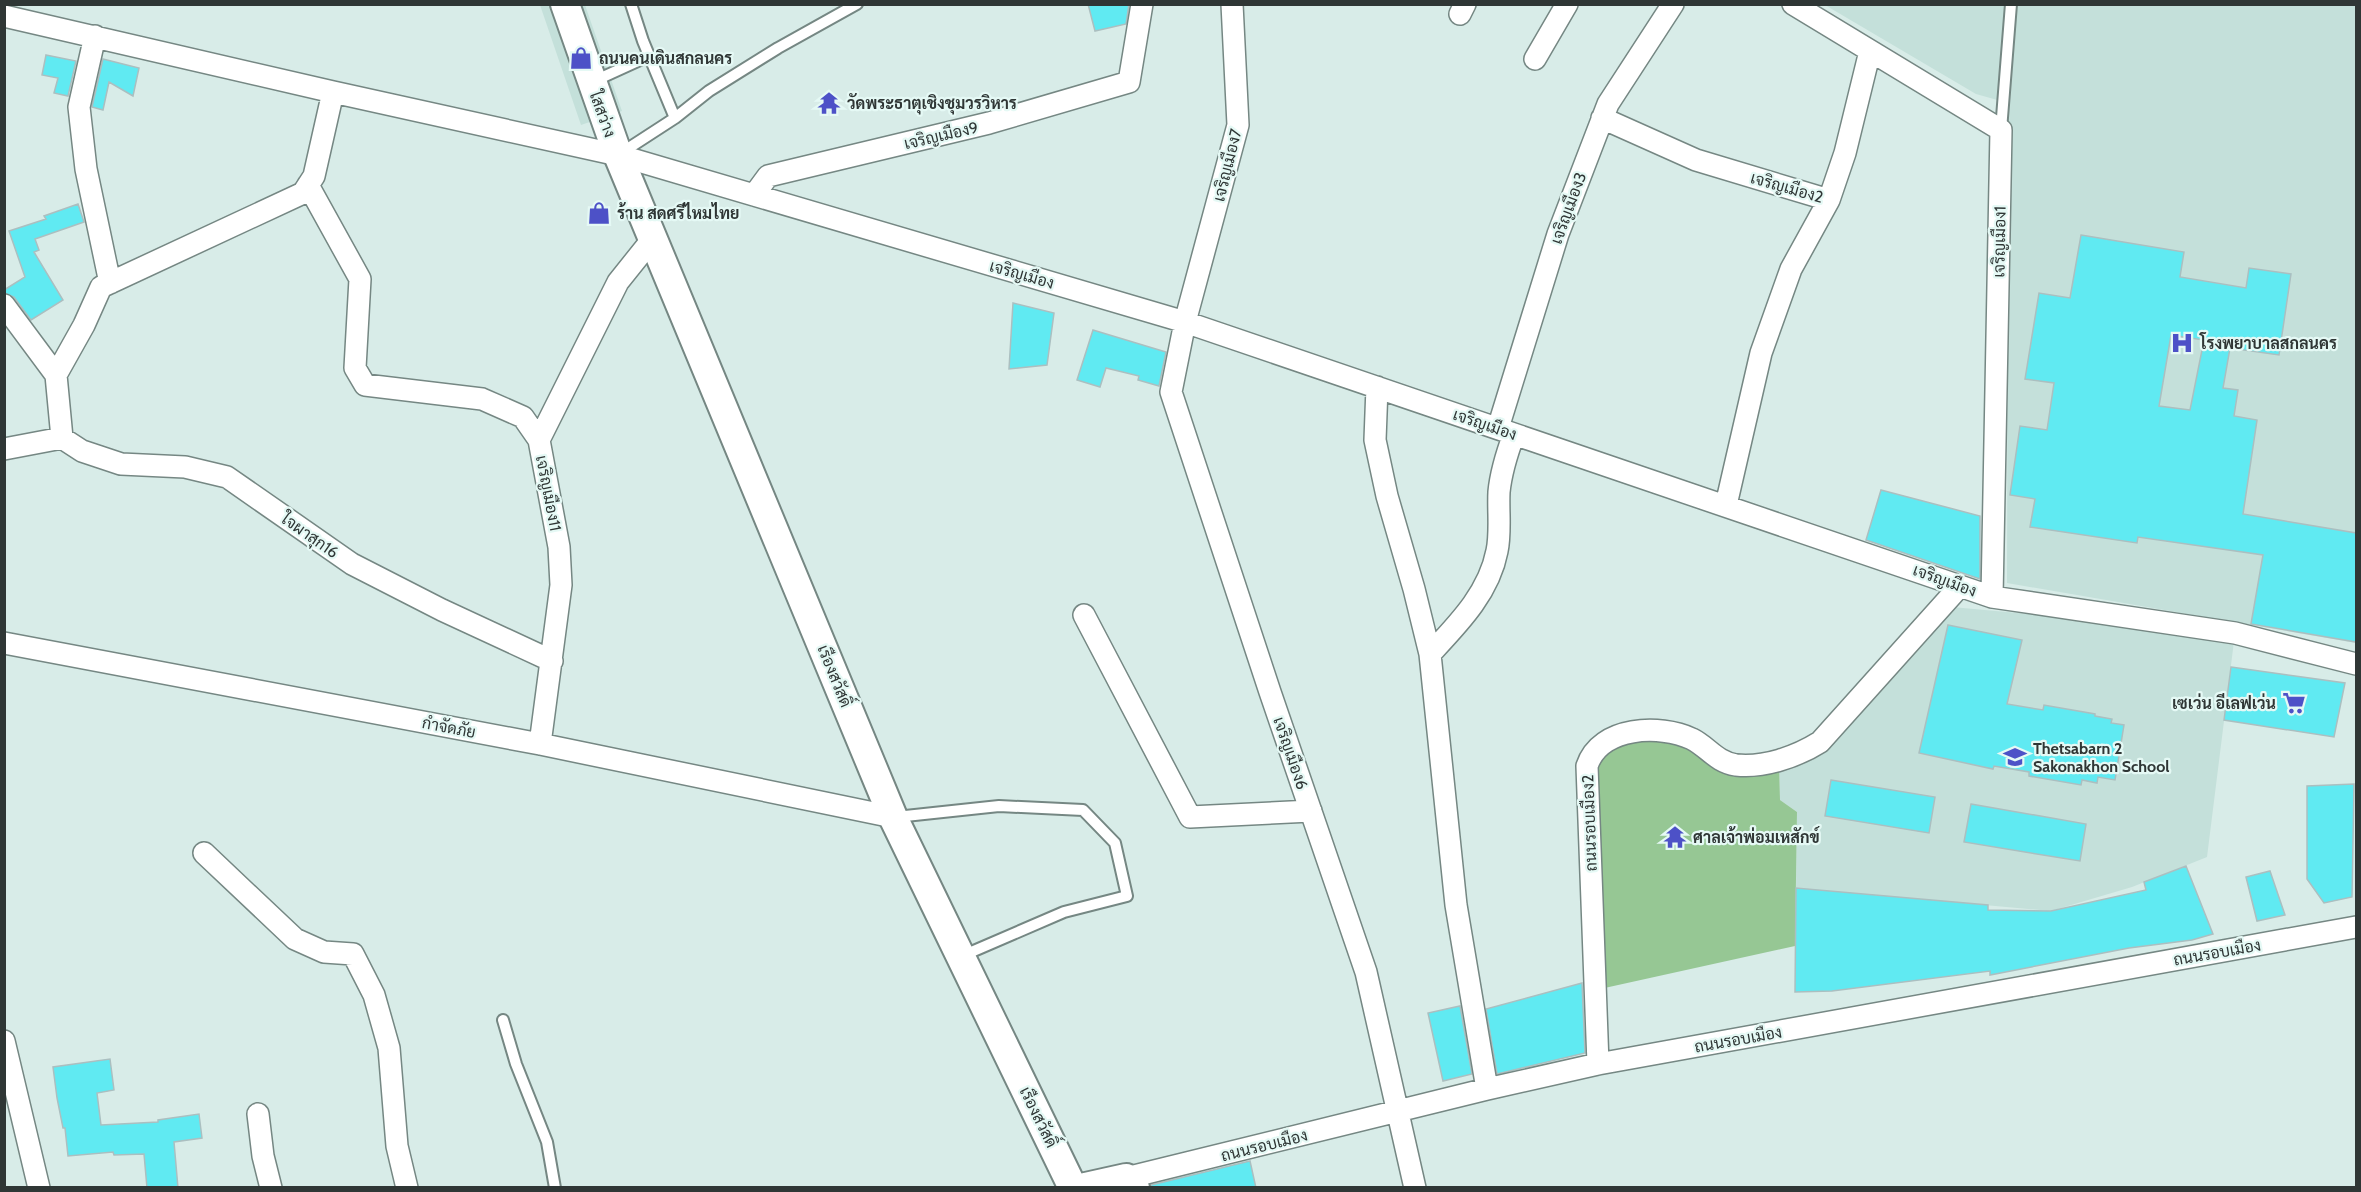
<svg xmlns="http://www.w3.org/2000/svg" width="2361" height="1192" font-family="Cabin,Sarabun,sans-serif">
  <style>
    .built { fill: #c4e0da }
    .green { fill: #96c794 }
    .building { fill: #60eaf2; stroke: #abbfc0; stroke-width: 1.5; fill-rule: evenodd }
    .lines { fill: none; stroke-linecap: round; stroke-linejoin: round }
    .lane-casing { stroke: #758783; stroke-width: 14 }
    .street-casing { stroke: #758783; stroke-width: 24 }
    .secondary-casing { stroke: #758783; stroke-width: 32 }
    .lane { stroke: #fff; stroke-width: 10 }
    .street { stroke: #fff; stroke-width: 21 }
    .secondary { stroke: #fff; stroke-width: 28 }
    .labels { text-anchor: middle; stroke-width: 4.5; stroke-linejoin: round; paint-order: stroke }
    .poi-label { font-size: 16px; font-weight: bold; fill: #2f3635; stroke: #e5f9f5; text-anchor: start }
    .street-label { font-size: 16px; fill: #2f3635; stroke: #e5f9f5 }
  </style>
  <rect width="100%" height="100%" fill="#d8ece8"/>
  <path class="built" d="M540 5H585L622 111 581 125Z
    M1825 5H2356V643L2007 583 2008 103 1976 94Z
    M1952 607 2235 633 2207 857 2132 887 2051 911 1796 888 1797 812 1780 800 1779 763 1824 746Z"/>
  <path class="green" d="M1633 730 1677 734 1721 761 1779 763 1780 800 1797 812 1795 946 1600 989 1593 751Z"/>
  <path class="building" d="M1088 4H1129L1126 24 1095 31Z
    M46 55 76 61 68 96 54 93 58 78 42 75Z
    M103 59 139 68 133 96 109 82 103 110 92 107Z
    M78 204 84 222 35 239 39 250 34 252 63 300 31 320 14 297 4 293V290L25 277 9 231 46 219 44 216Z
    M2081 235 2184 252 2180 277 2246 288 2249 268 2291 274 2279 355 2230 348 2223 388 2238 390 2234 416 2257 420 2243 514 2356 533V642L2251 624 2263 555 2138 537 2137 543 2030 527 2035 499 2010 495 2020 426 2047 430 2054 383 2025 379 2039 293 2070 298ZM2171 335 2204 340 2190 410 2159 406Z
    M1013 303 1054 313 1047 365 1009 369Z
    M1093 330 1166 352 1159 386 1138 380 1139 376 1106 368 1100 387 1077 380Z
    M1881 490 1980 516V579L1866 540Z
    M1948 625 2022 640 2007 704 2043 710 2044 705 2095 714V716L2112 719 2111 723 2124 725 2115 780 2098 777 2097 783 2082 780 2081 785 2029 776V772L1994 766 1993 769 1919 753Z
    M2231 667 2345 683 2334 737 2224 720Z
    M1831 780 1935 797 1929 833 1825 816Z
    M2354 784 2352 897 2324 903 2307 879V786Z
    M1971 804 2086 824 2080 861 1964 842Z
    M2186 866 2213 934 2192 940 2129 948 1990 975V971L1832 991 1795 992 1796 888 1988 905V910L2051 911 2146 890 2144 882Z
    M2270 871 2285 915 2257 921 2246 877Z
    M1582 983 1585 1053 1497 1074 1486 1009Z
    M1460 1006 1472 1074 1443 1081 1428 1013Z
    M110 1059 114 1090 97 1093 101 1125 158 1122V1120L199 1114 202 1138 174 1142 178 1188H147L144 1154 114 1155 113 1152 68 1156 65 1128H63L57 1098 53 1067Z
    M1250 1161 1256 1188H1151V1185Z"/>
  <g class="lines">
    <g class="lane-casing">
      <path id="lane" d="M631 4 643 41 675 118
        M592 82 649 56
        M2001 130 2011 4
        M618 155 675 118 709 91 778 48 857 4
        M896 817 999 806 1083 810 1115 843 1127 896 1064 912 962 956
        M503 1020 516 1064 547 1142 555 1188"/>
    </g>
    <g class="street-casing">
      <path id="street" d="M1232 4 1238 125 1185 322 1171 392 1270 692 1366 972 1415 1188
        M1793 4 2001 130 1992 597
        M1460 14 1465 4
        M4 16 333 92 618 155 1185 322 1992 597 2235 633 2356 664
        M95 36 79 107 86 169 110 283
        M1535 59 1567 4
        M1602 118 1696 160 1829 200 1845 153 1870 51
        M308 185 360 279 355 368 365 385 482 399 523 417 539 440
        M754 195 768 176 989 123 1129 82 1142 4
        M4 305 56 375
        M1377 387 1375 440 1387 496 1414 589 1430 654 1456 905 1487 1089
        M1498 428 1558 234 1608 104 1673 4
        M62 438 56 375 84 325 101 287 303 193 314 176 333 92
        M4 449 62 438 82 451 121 464 185 467 227 477 352 564 442 610 552 661
        M1726 505 1761 353 1791 269 1829 200
        M1084 615 1190 817 1311 811
        M4 643 540 744 893 817
        M1430 654C1458 624 1489 593 1497 551 1501 533 1498 511 1499 492 1501 471 1507 453 1514 434
        M540 744 561 585 559 547 539 440 618 282 654 237
        M204 853 295 939 324 952 353 954 374 995 389 1048 397 1146 407 1188
        M4 1041 39 1188
        M1598 1064 1587 766C1600 726 1660 724 1692 739 1708 747 1716 762 1736 765 1764 768 1796 757 1820 742L1960 586
        M258 1114 263 1156 271 1188
        M1126 1178 1487 1089 1598 1064 2356 927"/>
    </g>
    <g class="secondary-casing">
      <path id="secondary" d="M565 4 618 155 893 817 1073 1188
        M1081 1188 1126 1178 1135 1188"/>
    </g>
    <use href="#lane" class="lane"/>
    <use href="#street" class="street"/>
    <use href="#secondary" class="secondary"/>
  </g>
  <defs>
    <g id="shop-bare" transform="scale(1.8)"><path d="M-5-2.5h2.3a2.7 3.5 0 0 1 5.4 0H5L5.5 6h-11ZM-1.5-2.5h3a1.5 2.3 0 0 0-3 0Z" fill="#4d51c7" stroke="#e5f9f5" stroke-width="2.5" paint-order="stroke"/></g>
    <g id="temple-bare" transform="scale(1.8)"><path d="M0-6L5-2H3V0L6.5 2.5H4V6H1.5V3h-3V6H-4V2.5H-6.5L-3 0V-2H-5Z" fill="#4d51c7" stroke="#e5f9f5" stroke-width="2.5" paint-order="stroke"/></g>
    <g id="hospital-bare" transform="scale(1.8)"><path d="M-5-5h3v3.5h4V-5h3V5h-3V1.5h-4V5h-3Z" fill="#4d51c7" stroke="#e5f9f5" stroke-width="2.5" paint-order="stroke"/></g>
    <g id="supermarket-bare" transform="scale(1.8)"><path d="M-6-5.5h2.5l.6 2H6L4.5 2H-2.5L-4.4-4H-6ZM-1.5 3.2a1.3 1.3 0 1 0 .1 0ZM3 3.2a1.3 1.3 0 1 0 .1 0Z" fill="#4d51c7" stroke="#e5f9f5" stroke-width="2.5" paint-order="stroke"/></g>
    <g id="school-bare" transform="scale(1.8)"><path d="M0-5L7-2L0 1L-7-2ZM-4 1L0 2.5L4 1V4Q0 6-4 4Z" fill="#4d51c7" stroke="#e5f9f5" stroke-width="2.5" paint-order="stroke"/></g>
  </defs>
  <g fill-rule="evenodd">
    <use href="#shop-bare" x="581" y="58"/>
    <use href="#temple-bare" x="829" y="103"/>
    <use href="#shop-bare" x="599" y="213"/>
    <use href="#hospital-bare" x="2182" y="343"/>
    <use href="#supermarket-bare" x="2294" y="703"/>
    <use href="#school-bare" x="2015" y="757"/>
    <use href="#temple-bare" x="1675" y="837"/>
  </g>
  <g class="labels">
    <g class="poi-label">
      <text x="599" y="64">ถนนคนเดินสกลนคร</text>
      <text x="847" y="109">วัดพระธาตุเชิงชุมวรวิหาร</text>
      <text x="617" y="219">ร้าน สดศรีไหมไทย</text>
      <text x="2200" y="349">โรงพยาบาลสกลนคร</text>
      <text x="2276" y="709" text-anchor="end">เซเว่น อีเลฟเว่น</text>
      <text x="2033" y="754">Thetsabarn 2<tspan x="2033" dy="18">Sakonakhon School</tspan></text>
      <text x="1693" y="843">ศาลเจ้าพ่อมเหสักข์</text>
    </g>
    <g class="street-label">
      <text transform="translate(603 114) rotate(70)" y="6">ใสสว่าง</text>
      <text transform="translate(941 135) rotate(-13)" y="6">เจริญเมือง9</text>
      <text transform="translate(1227 165) rotate(-76)" y="6">เจริญเมือง7</text>
      <text transform="translate(1787 187) rotate(16)" y="6">เจริญเมือง2</text>
      <text transform="translate(1568 208) rotate(-70)" y="6">เจริญเมือง3</text>
      <text transform="translate(1999 242) rotate(-89)" y="6">เจริญเมือง1</text>
      <text transform="translate(1022 274) rotate(16)" y="6">เจริญเมือง</text>
      <text transform="translate(1485 424) rotate(19)" y="6">เจริญเมือง</text>
      <text transform="translate(549 493) rotate(79)" y="6">เจริญเมือง11</text>
      <text transform="translate(310 535) rotate(35)" y="6">ใจผาสุก16</text>
      <text transform="translate(1945 580) rotate(20)" y="6">เจริญเมือง</text>
      <text transform="translate(835 676) rotate(68)" y="6">เรืองสวัสดิ์</text>
      <text transform="translate(449 727) rotate(11)" y="6">กำจัดภัย</text>
      <text transform="translate(1291 753) rotate(71)" y="6">เจริญเมือง6</text>
      <text transform="translate(1589 823) rotate(-92)" y="6">ถนนรอบเมือง2</text>
      <text transform="translate(2217 952) rotate(-10)" y="6">ถนนรอบเมือง</text>
      <text transform="translate(1738 1039) rotate(-10)" y="6">ถนนรอบเมือง</text>
      <text transform="translate(1039 1117) rotate(64)" y="6">เรืองสวัสดิ์</text>
      <text transform="translate(1264 1145) rotate(-14)" y="6">ถนนรอบเมือง</text>
    </g>
  </g>
  <rect width="2361" height="1192" fill="none" stroke="#2f3635" stroke-width="12"/>
</svg>
